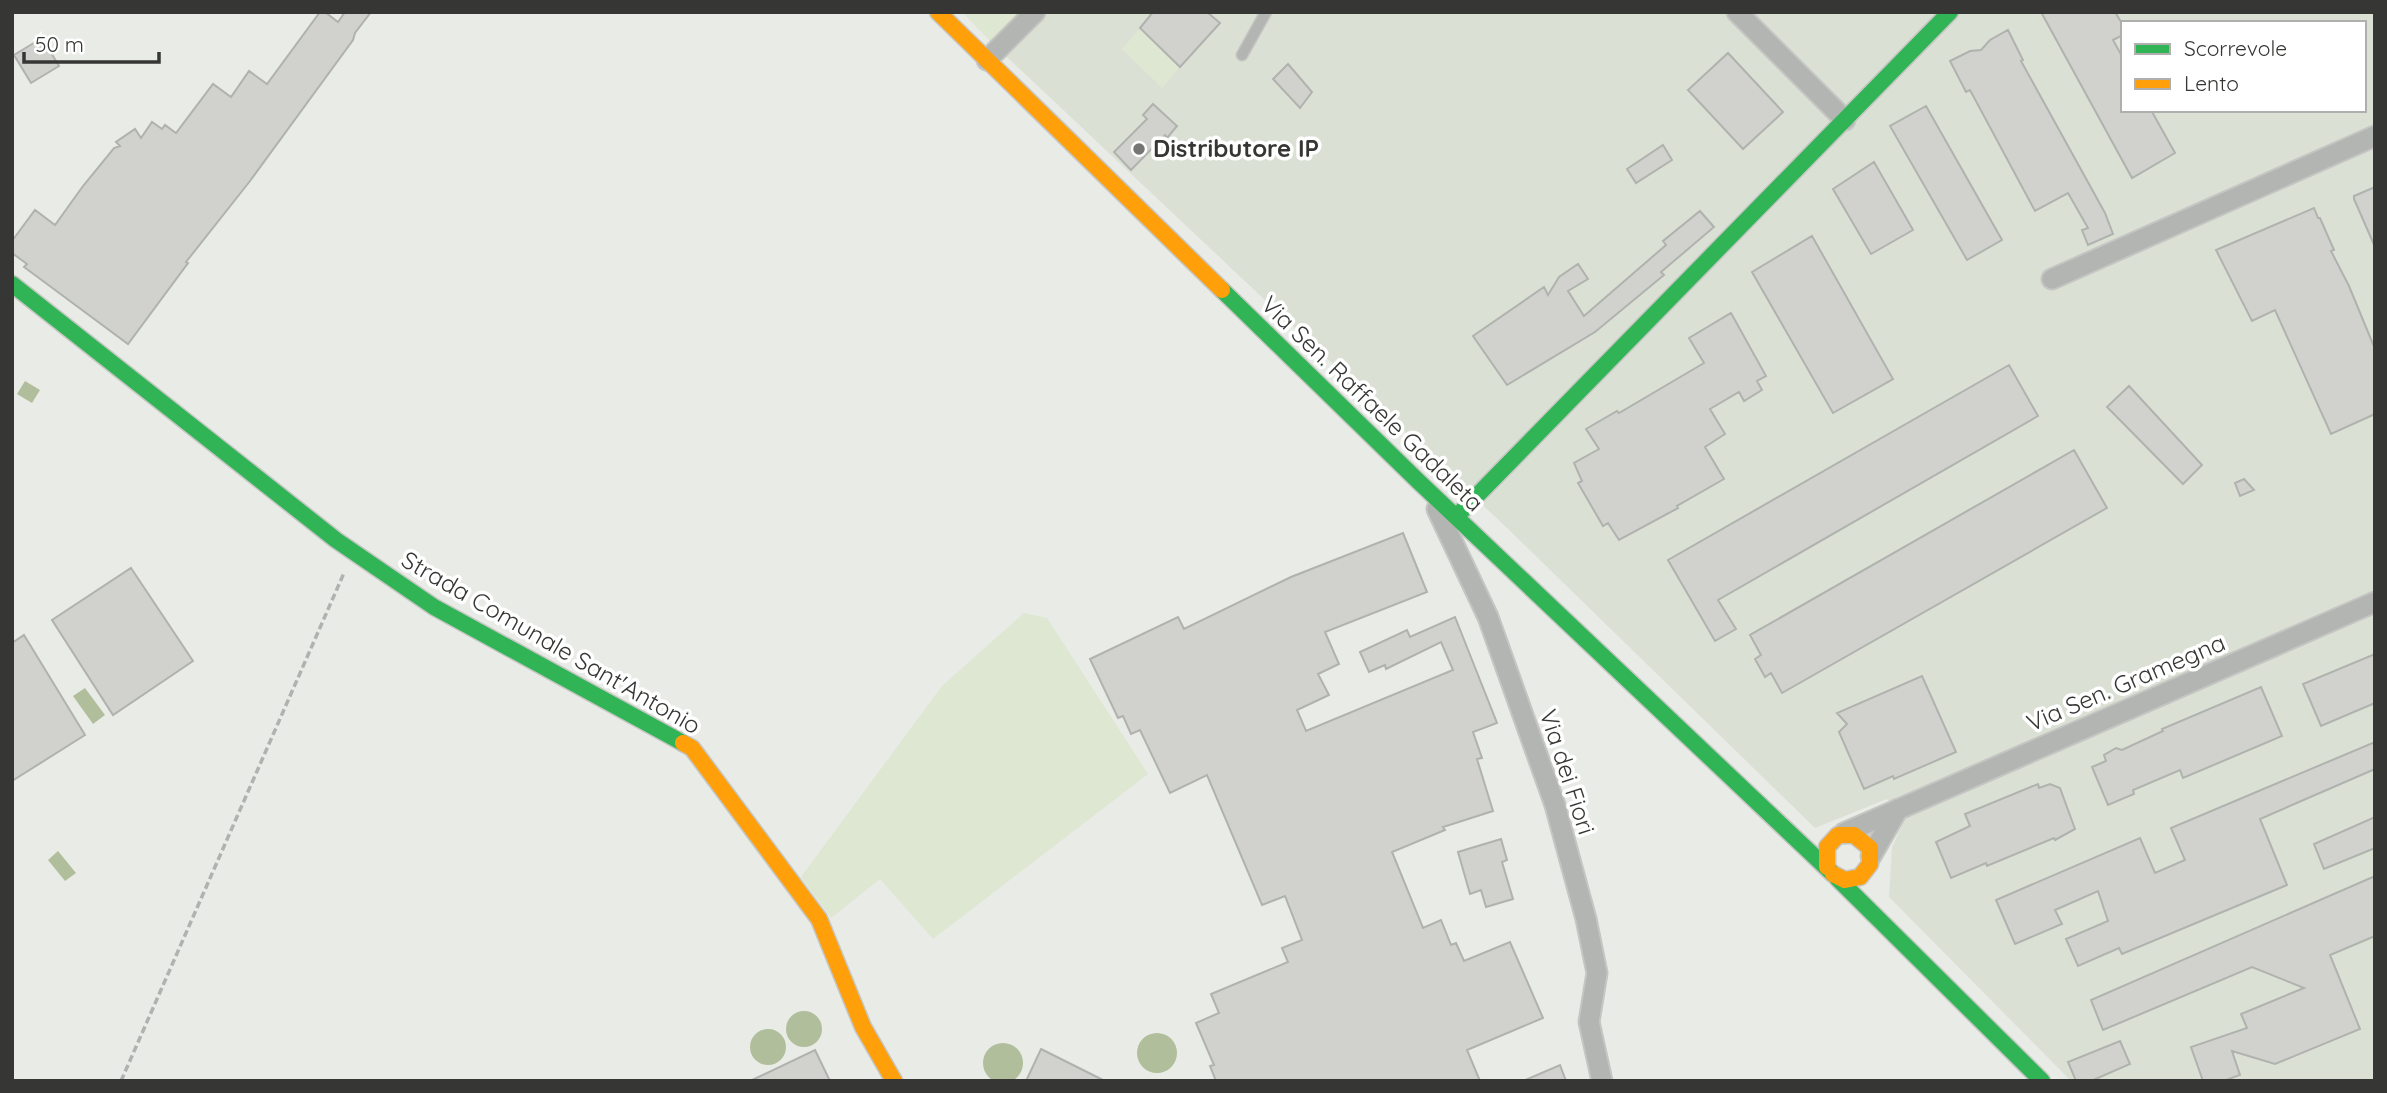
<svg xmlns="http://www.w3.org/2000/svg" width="2387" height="1093" font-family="Quicksand,sans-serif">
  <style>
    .built { fill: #dbe0d5; fill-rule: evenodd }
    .green { fill: #dee7d1 }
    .water { fill: #b1be9c }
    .building { fill: #d1d2ce; stroke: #b0b2ae; stroke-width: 2 }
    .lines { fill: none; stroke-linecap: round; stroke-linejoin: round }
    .lane-casing { stroke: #c5c6c3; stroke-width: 13 }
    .street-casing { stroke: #c5c6c3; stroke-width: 23 }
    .fast-casing { stroke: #c5c6c3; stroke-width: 19 }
    .slow-casing { stroke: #c5c6c3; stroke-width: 19 }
    .path { stroke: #b1b1b0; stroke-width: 3.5; stroke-dasharray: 7 3.5; stroke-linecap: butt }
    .lane { stroke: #b3b5b2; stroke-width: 10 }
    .street { stroke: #b3b5b2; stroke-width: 19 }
    .fast { stroke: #30b455; stroke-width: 16 }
    .slow { stroke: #ff9f0a; stroke-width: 16 }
    .poi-dot { fill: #757672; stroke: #fff; stroke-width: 2.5 }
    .labels { text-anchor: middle; stroke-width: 7; stroke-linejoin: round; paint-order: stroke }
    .poi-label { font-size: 24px; font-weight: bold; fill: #363734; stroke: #fff; text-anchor: start }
    .street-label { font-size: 24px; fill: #363734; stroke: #fff }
  </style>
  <rect width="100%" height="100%" fill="#e9ebe6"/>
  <path class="built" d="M1022 12H2375V1081H2071L1889 897 1892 847 1903 823 1887 799 1815 828 1506 527 991 42ZM2123 23H2364V110H2123Z"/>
  <path class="green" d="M962 12H1022L991 42Z
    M1140 28 1180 67 1162 88 1122 49Z
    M1024 613 1047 618 1148 774 933 939 880 879 831 918 801 877 942 686Z"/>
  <path class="water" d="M25 381 40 390 32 403 17 394Z
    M85 688 105 715 93 724 73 696Z
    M58 851 76 873 65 881 48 860Z
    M786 1029a18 18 0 1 1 36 0a18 18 0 1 1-36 0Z
    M750 1047a18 18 0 1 1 36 0a18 18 0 1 1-36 0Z
    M1137 1053a20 20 0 1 1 40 0a20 20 0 1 1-40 0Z
    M983 1063a20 20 0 1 1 40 0a20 20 0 1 1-40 0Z"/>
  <path class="building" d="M320 12H325L338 22 345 12H371L355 33 353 40 250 181 186 262 188 263 128 344 24 267 27 264 12 253V241L35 210 55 225 83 186 114 148 120 146 116 142 135 129 141 138 152 122 162 129 165 125 176 133 213 84 231 97 249 71 267 84Z
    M1153 12H1207L1220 23 1180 67 1140 28Z
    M2041 12H2115L2123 25V35L2113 40 2123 58V110H2151L2175 153 2132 178Z
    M2008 30 2023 60 2021 61 2105 213 2113 234 2088 245 2082 230 2088 228 2068 193 2035 211 1970 90 1966 92 1950 61 1970 51 1981 50 1990 40Z
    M42 38 59 66 31 83 14 55Z
    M1728 53 1783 112 1743 149 1688 90Z
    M1288 64 1312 92 1300 108 1273 79Z
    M1153 104 1177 126 1167 138 1165 135 1131 170 1114 152 1147 119 1143 115Z
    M1926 106 2002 240 1967 260 1890 126Z
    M1663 145 1672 160 1636 183 1627 169Z
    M1874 162 1913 230 1871 254 1833 189Z
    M2375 187V247L2354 199V196Z
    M2314 208 2318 218H2320L2334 250 2331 251 2349 286 2375 349V414L2331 434 2275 310 2252 321 2216 250Z
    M1700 211 1714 227 1661 272 1664 275 1595 332 1507 385 1473 336 1544 287 1548 295 1559 277 1578 264 1588 279 1568 291 1584 316 1666 245 1663 241Z
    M1812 236 1893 379 1833 413 1752 272Z
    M1731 313 1766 376 1757 381 1762 390 1744 401 1739 392 1710 409 1725 434 1705 447 1724 479 1677 506 1678 508 1619 540 1608 523 1603 526 1578 483 1582 481 1574 463 1599 449 1586 429 1617 411 1619 413 1704 363 1689 338Z
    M2009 365 2038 416 1718 600 1736 629 1715 641 1668 560Z
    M2129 386 2202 465 2183 484 2107 407Z
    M2074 450 2107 508 1782 693 1771 673 1765 677 1755 659 1761 655 1750 635Z
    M2244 479 2254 490 2240 496 2235 483Z
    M1403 533 1427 592 1325 632 1339 664 1318 674 1329 695 1297 710 1306 731 1453 670 1441 642 1386 669 1385 665 1369 672 1360 652 1407 630 1410 637 1455 617 1497 723 1473 732 1482 758 1477 759 1493 811 1443 827 1445 830 1392 852 1423 928 1441 920 1451 945 1456 943 1464 961 1510 942 1543 1018 1467 1050 1480 1081H1216L1210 1066 1214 1065 1196 1023 1219 1013 1211 994 1288 962 1282 948 1302 940 1285 896 1262 905 1207 775 1170 793 1140 730 1131 734 1123 716 1118 718 1090 659 1178 617 1184 629 1291 577Z
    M131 568 193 661 113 715 52 620Z
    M24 635 85 735 12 781V643Z
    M2375 654V703L2321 726 2303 684Z
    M1922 676 1956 752 1894 779 1893 776 1864 789 1839 732 1847 724 1837 713Z
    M2261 687 2282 736 2183 778 2180 770 2133 790 2134 794 2108 805 2092 767 2106 761 2104 755 2116 748 2122 750 2163 731 2162 729Z
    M2375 742V769L2260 819 2287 885 2122 954 2119 948 2078 966 2066 939 2108 921 2098 891 2055 910 2062 924 2015 944 1996 900 2140 838 2155 873 2185 860 2171 828Z
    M2038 784 2039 788 2050 784 2060 788 2075 829 2055 840 2054 838 1987 866 1986 863 1951 878 1936 842 1970 826 1965 814Z
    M2375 817V848L2324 869 2314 844Z
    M1501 839 1507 860 1502 862 1513 899 1486 907 1481 890 1470 894 1458 852Z
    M2375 876V936L2330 955 2360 1029 2275 1064 2232 1051 2240 1075 2223 1081H2203L2191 1047 2247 1028 2241 1014 2304 988 2252 967 2103 1030 2091 1000Z
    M2120 1041 2130 1064 2091 1081H2076L2068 1062Z
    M1041 1049 1105 1081H1026Z
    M815 1050 830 1081H750Z
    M1560 1065 1566 1081H1523Z"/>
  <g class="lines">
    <g class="lane-casing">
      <path id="lane" d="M1242 55 1266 12"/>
    </g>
    <g class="street-casing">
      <path id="street" d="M1737 12 1845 120
        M987 60 1035 12
        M2052 279 2375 136
        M1437 509 1488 617 1555 805 1586 919 1597 973 1589 1022 1602 1081
        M1844 833 2375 602
        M1871 856 1898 809"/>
    </g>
    <g class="fast-casing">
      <path id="fast" d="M12 284 336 540 434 607 683 743
        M1222 290 1418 481 1833 874
        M1456 517 1950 12
        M1837 878 2042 1081"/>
    </g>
    <g class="slow-casing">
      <path id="slow" d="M938 12 1222 290
        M683 743 692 748 819 919 863 1027 894 1081
        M1827 867V847L1838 835H1854L1870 848V864L1860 877 1845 880 1833 874"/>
    </g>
    <path class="path" d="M121 1081 344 573"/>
    <use href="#lane" class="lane"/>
    <use href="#street" class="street"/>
    <use href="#fast" class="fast"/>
    <use href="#slow" class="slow"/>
  </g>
  <circle class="poi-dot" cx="1139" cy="149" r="7"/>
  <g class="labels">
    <g class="poi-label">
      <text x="1153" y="157">Distributore IP</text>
    </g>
    <g class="street-label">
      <text transform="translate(1372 404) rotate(44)" y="8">Via Sen. Raffaele Gadaleta</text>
      <text transform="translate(551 643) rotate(30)" y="8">Strada Comunale Sant'Antonio</text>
      <text transform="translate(2126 683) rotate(-23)" y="8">Via Sen. Gramegna</text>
      <text transform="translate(1567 772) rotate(72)" y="8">Via dei Fiori</text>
    </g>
  </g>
  <rect width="2387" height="1093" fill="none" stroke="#363734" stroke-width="28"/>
  <rect x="2121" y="21" width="245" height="91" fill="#ffffff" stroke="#afafae" stroke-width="2"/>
  <rect x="2135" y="44" width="35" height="10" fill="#30b455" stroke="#afafae" stroke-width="2"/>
  <text x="2184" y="56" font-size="21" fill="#363734">Scorrevole</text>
  <rect x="2135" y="79" width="35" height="10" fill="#ff9f0a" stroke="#afafae" stroke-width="2"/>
  <text x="2184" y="91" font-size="21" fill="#363734">Lento</text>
  <path d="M24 52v10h135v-10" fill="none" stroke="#363734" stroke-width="3.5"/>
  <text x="35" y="52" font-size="21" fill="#363734" stroke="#ffffff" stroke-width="5" paint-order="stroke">50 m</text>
</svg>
